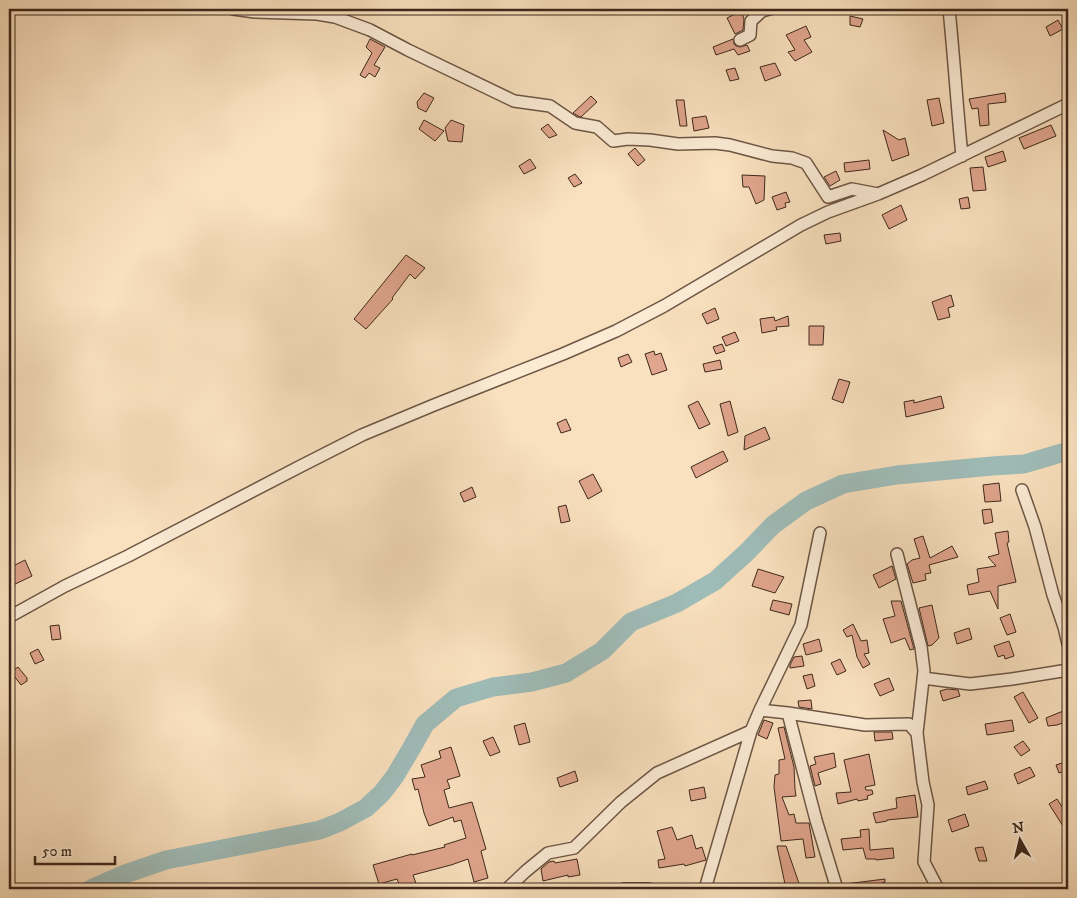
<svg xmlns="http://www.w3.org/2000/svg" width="1077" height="898" font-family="'IM FELL DW Pica',serif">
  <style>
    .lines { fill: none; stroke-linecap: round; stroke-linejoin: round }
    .river { stroke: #9fbcb8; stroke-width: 19 }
    .building { fill: #e0a58d; stroke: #3e281b }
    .minor-casing { stroke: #6d5644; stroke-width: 14 }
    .minor { stroke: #fbebd5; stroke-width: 11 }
  </style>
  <rect width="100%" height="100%" fill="#f9e0be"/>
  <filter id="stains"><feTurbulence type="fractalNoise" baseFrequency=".004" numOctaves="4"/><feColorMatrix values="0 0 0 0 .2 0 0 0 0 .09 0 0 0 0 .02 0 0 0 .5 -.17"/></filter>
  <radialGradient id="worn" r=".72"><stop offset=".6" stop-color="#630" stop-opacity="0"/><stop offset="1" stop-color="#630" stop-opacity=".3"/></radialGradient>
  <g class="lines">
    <path class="river" d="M91 889 125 874 166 860 320 830 340 822 366 808 382 793 395 776 411 749 425 724 456 698 493 687 532 682 566 673 602 651 631 622 677 603 715 581 746 553 773 525 806 501 843 484 897 475 992 466 1024 464 1068 451"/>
  </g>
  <path class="building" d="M741 11 744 19 743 30 735 34 727 18Z
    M850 16 863 19 860 27 850 25Z
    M1058 20 1063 29 1050 36 1046 27Z
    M806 26 811 37 804 40 812 52 795 61 788 52 795 50 786 35Z
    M370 39 385 47 374 65 380 68 375 77 369 73 365 78 360 75 372 53 366 47Z
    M733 39 734 44 736 46 740 47 747 45 750 51 738 55 734 49 716 55 713 47Z
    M775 63 781 75 765 81 760 67Z
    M735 68 739 79 730 81 726 70Z
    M424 93 434 98 426 112 418 108 417 102Z
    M1005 93 1006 102 988 104 989 125 980 126 978 108 972 109 969 99Z
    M591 96 597 102 581 117 578 116 573 113Z
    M939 98 944 123 932 126 927 100Z
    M676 100H684L687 126H680Z
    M706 116 709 128 694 131 692 118Z
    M424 120 444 131 435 141 419 129Z
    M451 120 464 125 462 142 448 141 445 128Z
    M548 124 557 135 549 138 541 129Z
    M1051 125 1056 136 1024 149 1019 138Z
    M883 130 899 140 905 138 909 155 892 161Z
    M635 148 645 160 638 166 628 154Z
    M1003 151 1006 161 988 167 985 157Z
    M530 159 536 168 524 174 519 166Z
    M869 160 870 169 845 172 844 163Z
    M983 167 986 190 973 191 970 168Z
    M836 171 840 180 830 186 824 177Z
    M575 174 582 183 574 187 568 178Z
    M742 175 765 176 764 200 756 204 749 187H743Z
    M786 192 790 202 785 203 786 207 777 210 772 197Z
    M968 197 970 208 961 209 959 199Z
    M901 205 907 220 889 229 882 215Z
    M840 233 841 241 826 244 824 235Z
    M406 255 425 268 415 279 410 274 392 298 393 299 366 329 354 319Z
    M951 295 954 306 948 308 950 317 938 320 932 302Z
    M715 308 719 319 707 324 702 314Z
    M788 316 789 326 776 327 777 330 762 333 760 319 774 317 775 321Z
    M809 326H824L823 345H809Z
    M735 332 739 341 726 346 722 337Z
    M722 344 725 351 716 354 713 347Z
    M654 351 655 355 661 353 667 370 652 375 645 354Z
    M628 354 632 362 621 367 618 358Z
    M720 360 722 369 705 372 703 364Z
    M839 379 850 382 843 403 832 399Z
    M941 396 944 408 906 417 904 402 914 400V403Z
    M698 401 710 424 699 429 688 406Z
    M730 401 738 432 728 436 720 404Z
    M566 419 571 430 561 433 557 423Z
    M765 427 770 439 744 450 745 436Z
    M723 451 728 461 696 478 691 467Z
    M593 474 602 491 588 499 579 481Z
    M999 483 1001 501 985 502 983 485Z
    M472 487 476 497 464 502 460 493Z
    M566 505 570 521 561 523 558 507Z
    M991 509 993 522 984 524 982 510Z
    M1008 531 1009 542 1007 543 1016 582 998 586V609L990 591 969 595 967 585 979 582 977 569 996 566 988 557 999 554 995 533Z
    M923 536 930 558 952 546 958 557 929 565 931 573 925 574 926 580 913 583 907 564 912 560 920 558 914 539Z
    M25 560 32 576 11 586 9 580V568Z
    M892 566 896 579 879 588 873 575Z
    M758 569 784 577 775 593 752 586Z
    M773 600 792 604 789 615 770 610Z
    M891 601H901L914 649 910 650 905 638 891 643 883 619 895 616Z
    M932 605 939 638 932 645 928 646 919 608Z
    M1010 614 1016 632 1007 635 1000 618Z
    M853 624 861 641 867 640 869 653 864 654 870 664 863 668 857 657 852 635 847 637 843 630Z
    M59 625 61 639 52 640 50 626Z
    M969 628 972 639 957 644 954 633Z
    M819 639 822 651 806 655 803 644Z
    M1009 641 1014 656 1005 659 1004 655 998 657 994 646Z
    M38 649 44 660 35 664 30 653Z
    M802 656 804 666 790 668V665L794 657Z
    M840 659 846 671 837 675 831 663Z
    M18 667 27 678V681L21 685 11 672Z
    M812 674 815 686 807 689 803 676Z
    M889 678 894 690 880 696 874 684Z
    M947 689 958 690 960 696 943 701 940 691Z
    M1023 692 1038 718 1029 723 1014 697Z
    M811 700 812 709 799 707 798 701Z
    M1068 709V721L1057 725 1048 726 1046 718Z
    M764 720 773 723 767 739 758 735Z
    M1012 720 1014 731 987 735 985 724Z
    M525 723 530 742 519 745 514 726Z
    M784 727 794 767 795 789 796 796 782 797 789 815 794 814 796 823H809L815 857 806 858 803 839 781 841 774 787 775 775 779 774V760L785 759 778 728Z
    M874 732H892L893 739 875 741Z
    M493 737 500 752 490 756 483 741Z
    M1023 741 1030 750 1021 756 1014 747Z
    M451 747 460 776 447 780 450 788 444 790 449 808 472 802 486 849 481 851 488 878 474 882 468 859 451 865 413 875 418 889H401L397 879 379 884 373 865 412 854V855L445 847 444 845 466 838 461 820 454 822 453 817 429 826 424 813 418 789 415 790 412 779 425 777 421 765 441 758 439 751Z
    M834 753 836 767 818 773 821 784 815 786 810 766 816 764 814 757Z
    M869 754 875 785 865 787 866 790H872L873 794 867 796 868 799 858 801 857 799 838 804 836 793 851 792 844 760Z
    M1068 761V770L1059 773 1056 765Z
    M1030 767 1035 776 1018 784 1014 774Z
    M575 771 578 781 560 787 557 778Z
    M985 781 988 789 968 795 966 787Z
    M704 787 706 798 691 801 689 790Z
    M915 795 918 817 887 820V821L876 823 873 813 897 808 896 798Z
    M1057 799 1068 816V834L1049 804Z
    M965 814 969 826 952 832 948 820Z
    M672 827 677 840 692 835 696 849 702 847 706 860 685 866 684 864 659 868 658 860 665 859 657 831Z
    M869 829 870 850 893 848 894 858 876 860V859H866L863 848 843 850 841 839 861 837 860 830Z
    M777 846H786L801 889H786Z
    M983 847 987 861H979L975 848Z
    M577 859 580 875 568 877V875L543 881 541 869 549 862 554 861 555 863Z
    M885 879V882L866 889H845V884Z"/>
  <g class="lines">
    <g class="minor-casing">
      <path id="minor" d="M233 9 255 12 317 14 335 17 370 30 408 50 514 101 550 106 575 123 597 127 613 141 628 139 650 140 678 144 715 143 730 145 772 156 792 158 806 163 828 197 852 189 878 194
        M949 9C954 58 957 107 962 156
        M740 40 750 35 751 21 762 11 769 9
        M1022 490 1035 527 1053 595 1064 627 1068 644
        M897 554 921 647 924 671 917 733
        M9 617 65 586 128 556 299 467 362 435 434 405 563 354 616 331 664 306 801 225 828 212 878 194 922 175 1068 104
        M923 678 970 684 1012 679 1062 671 1068 672
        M760 710 801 625 820 533
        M788 713 816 820 837 889
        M507 889 526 871 548 853 574 848 621 802 657 773 751 731 760 710 788 713 865 725 909 724 917 733 923 782 928 805 924 862 938 889
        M624 889H649
        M705 889 751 731"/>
    </g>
    <use href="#minor" class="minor"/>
  </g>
  <rect width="1077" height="898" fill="none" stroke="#f9e0be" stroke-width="30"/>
  <rect x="10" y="10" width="1057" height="878" fill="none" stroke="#3e281b" stroke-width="2.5"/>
  <rect x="15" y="15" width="1047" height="868" fill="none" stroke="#3e281b"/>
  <g transform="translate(1020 840) rotate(352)" stroke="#fbebd5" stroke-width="4" paint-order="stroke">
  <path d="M0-4L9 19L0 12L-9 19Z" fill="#3e281b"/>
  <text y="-8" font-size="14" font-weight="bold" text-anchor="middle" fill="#3e281b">N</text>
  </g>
  <path d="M35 856v8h80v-8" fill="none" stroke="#3e281b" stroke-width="2.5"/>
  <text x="42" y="856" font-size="15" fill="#3e281b" stroke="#fbebd5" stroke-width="4" paint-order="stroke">50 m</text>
  <rect width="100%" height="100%" filter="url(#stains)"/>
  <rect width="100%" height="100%" fill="url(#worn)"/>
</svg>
